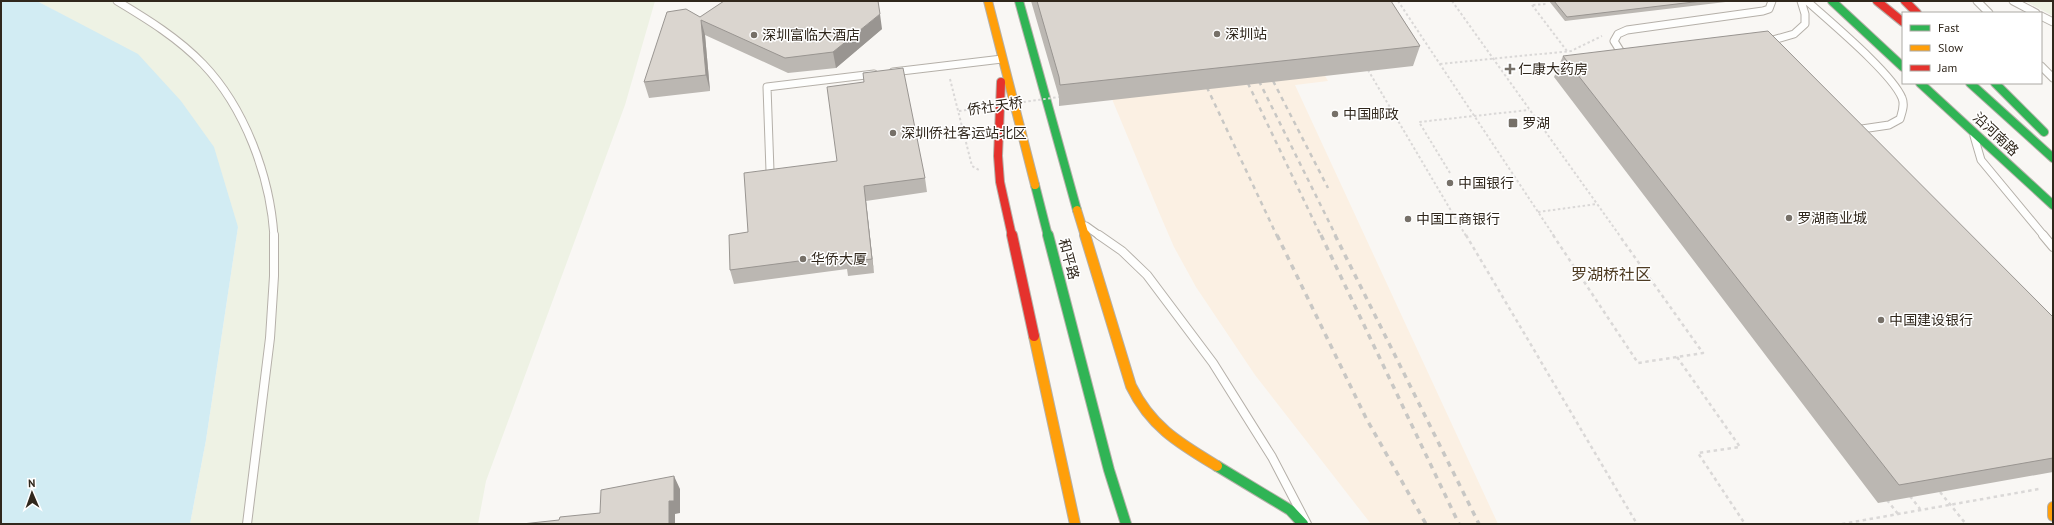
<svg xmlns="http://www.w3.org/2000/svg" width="2054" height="525" font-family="'PT Sans','Noto Sans SC',sans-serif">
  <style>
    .built { fill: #fbf0e3 }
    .green { fill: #eef2e4 }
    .water { fill: #d2ecf3 }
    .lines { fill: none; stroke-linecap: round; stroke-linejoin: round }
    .lane-far1-casing { stroke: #b5b0a9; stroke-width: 9 }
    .lane-casing { stroke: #b5b0a9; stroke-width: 10 }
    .fast-far1-casing { stroke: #b5b0a9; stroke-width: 10 }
    .fast-casing { stroke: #b5b0a9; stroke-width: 12 }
    .slow-far1-casing { stroke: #b5b0a9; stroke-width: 10 }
    .slow-casing { stroke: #b5b0a9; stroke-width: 12 }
    .jam-far1-casing { stroke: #b5b0a9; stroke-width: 10 }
    .jam-casing { stroke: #b5b0a9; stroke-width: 12 }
    .path-far1 { stroke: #dad8d7; stroke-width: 2; stroke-dasharray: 2.5 2.5; stroke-linecap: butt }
    .path { stroke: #dad8d7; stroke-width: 2.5; stroke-dasharray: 3.5 3.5; stroke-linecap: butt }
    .lane-far1 { stroke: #fefefd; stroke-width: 7 }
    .lane { stroke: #fefefd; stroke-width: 8 }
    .fast-far1 { stroke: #30b455; stroke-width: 8 }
    .fast { stroke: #30b455; stroke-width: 10 }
    .slow-far1 { stroke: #ff9f0a; stroke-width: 8 }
    .slow { stroke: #ff9f0a; stroke-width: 10 }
    .jam-far1 { stroke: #e5322d; stroke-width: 8 }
    .jam { stroke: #e5322d; stroke-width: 10 }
    .rail-far1 { stroke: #c8c7c4; stroke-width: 2.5; stroke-dasharray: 4.5 4.5; stroke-linecap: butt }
    .rail { stroke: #c8c7c4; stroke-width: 3.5; stroke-dasharray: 5.5 5.5; stroke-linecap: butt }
    .path-bridge-far1 { stroke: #dad8d7; stroke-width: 2; stroke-dasharray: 2.5 2.5; stroke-linecap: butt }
    .path-bridge { stroke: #dad8d7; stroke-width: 2.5; stroke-dasharray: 3.5 3.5; stroke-linecap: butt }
    .wall { fill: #bbb7b2 }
    .shaded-wall { fill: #999591 }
    .building { fill: #dad5cf; stroke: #999591 }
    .poi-dot { fill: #767068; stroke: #fff; stroke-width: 1.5 }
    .labels { text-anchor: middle; stroke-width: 3; stroke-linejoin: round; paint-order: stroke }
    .poi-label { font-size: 14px; fill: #30271c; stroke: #fff; text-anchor: start }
    .street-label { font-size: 14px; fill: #30271c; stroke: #fff }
    .quarter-label { font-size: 16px; fill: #4e3b22; stroke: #fff }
  </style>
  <rect width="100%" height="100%" fill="#f9f7f4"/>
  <path class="built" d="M1283 1 1328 81 1295 85 1498 524H1371L1255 375 1196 287 1174 247 1161 217 1102 75Z"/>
  <path class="green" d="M37 1H655L625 105 486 481 478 524H190L206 440 238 227 70 19Z
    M2025 1H2053V16Z"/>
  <path class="water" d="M1 1H37L138 54 181 101 214 147 238 227 206 440 190 524H1Z"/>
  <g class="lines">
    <g class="lane-far1-casing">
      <path id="lane-far1" d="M117 1C147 19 178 38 203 64 245 108 270 176 274 236
        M1807 1C1829 21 1892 73 1902 98 1905 105 1902 112 1900 119L1889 125 1855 130
        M1977 1 1989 13
        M2013 1 2036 13
        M2041 16 2053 22
        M1766 42 1794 34 1805 24V14L1801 1
        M1624 57 1614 41 1618 34 1627 30 1763 11 1769 9 1772 1
        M2041 66 2053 78
        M893 72 1002 59
        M1974 136 1981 160 2044 236
        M770 171 767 87 874 74
        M1086 226 1100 236"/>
    </g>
    <g class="lane-casing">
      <path id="lane" d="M1099 235 1122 251 1147 275 1213 363 1272 457 1307 524
        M2043 235 2053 247
        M247 524 270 338 274 276V235"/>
    </g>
    <g class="fast-far1-casing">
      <path id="fast-far1" d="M1019 1 1077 210
        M1832 1 1903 67
        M1920 83 2053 205
        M1970 83 2053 158
        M1995 83 2044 132
        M1035 185 1048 236"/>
    </g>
    <g class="fast-casing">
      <path id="fast" d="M1048 235 1109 470 1126 524
        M1217 466 1290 510 1303 524"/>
    </g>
    <g class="slow-far1-casing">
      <path id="slow-far1" d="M988 1 1035 185
        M1077 210 1085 236"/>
    </g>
    <g class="slow-casing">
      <path id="slow" d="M1085 235 1131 386C1151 427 1179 443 1217 466
        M1034 336 1075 524
        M2053 507V516"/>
    </g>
    <g class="jam-far1-casing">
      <path id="jam-far1" d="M1877 1 1903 22
        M1905 1 1917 13
        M1001 82 998 156 1000 182 1012 236"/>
    </g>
    <g class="jam-casing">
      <path id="jam" d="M1012 235 1034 336"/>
    </g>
    <path class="path-far1" d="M1398 1 1554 236
      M1452 1 1620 236
      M1532 5 1567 51
      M1533 5 1546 4
      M1553 63 1559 71
      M1440 64 1571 51 1602 36
      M1368 70 1466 236
      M950 79 972 166 979 170
      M1450 173 1419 122 1529 110
      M1538 212 1597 204"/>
    <path class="path" d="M1466 235 1637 524
      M1553 235 1638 363 1703 353 1619 235
      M1677 357 1740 447 1698 453 1745 524
      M1910 496 1920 509
      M1887 500 1898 514
      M1842 524 2039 489"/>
    <use href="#lane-far1" class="lane-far1"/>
    <use href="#lane" class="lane"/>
    <use href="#fast-far1" class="fast-far1"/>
    <use href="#fast" class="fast"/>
    <use href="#slow-far1" class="slow-far1"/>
    <use href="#slow" class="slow"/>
    <use href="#jam-far1" class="jam-far1"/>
    <use href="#jam" class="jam"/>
    <path class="rail-far1" d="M1255 73 1336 236
      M1269 73 1328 188
      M1244 75 1321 236
      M1203 79 1277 236"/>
    <path class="rail" d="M1277 235 1366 418 1426 524
      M1321 235 1459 524
      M1335 235 1479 524"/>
    <path class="path-bridge-far1" d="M959 111 1059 97"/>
    <path class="path-bridge" d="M1940 492 1966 524"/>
  </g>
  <path class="wall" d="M1031 1H1391L1420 46 1413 66 1059 106V97Z
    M1549 1H1734L1565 21Z
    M700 17 882 29 836 68 788 73 705 35 710 91 649 98 644 82Z
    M1563 56 2053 317V472L1878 503 1554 77Z
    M837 161 925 178 927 192 866 201 874 273 848 276 847 269 734 284 730 270 748 232Z"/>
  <path class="shaded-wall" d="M880 14 882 29 836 68 833 52Z
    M701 20 705 35 710 91 706 75Z
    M864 186 866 201 874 273 872 259Z
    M674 476 680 489V513L675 514V524H669V501Z"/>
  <path class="building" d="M724 1H878L880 14 833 52 785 58 701 20 706 75 644 82 667 12 686 9 700 17Z
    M1037 1H1391L1420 46 1060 85 1059 77Z
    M1554 1H1702L1567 17Z
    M1768 31 2053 317V458L1899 485 1563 56Z
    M903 68 925 178 864 186 872 259 845 262V255L730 270 729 235 748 232 744 173 837 161 827 87 864 82 863 73Z
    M674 476V501H669V524H522L559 520 560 517 600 513 601 490Z"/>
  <g class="poi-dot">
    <circle cx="1217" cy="34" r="4"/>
    <circle cx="754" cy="35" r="4"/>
    <path d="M1508 63h4v4h4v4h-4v4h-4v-4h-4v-4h4z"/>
    <circle cx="1335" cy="114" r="4"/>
    <rect x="1508" y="118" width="10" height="10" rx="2"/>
    <circle cx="893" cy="133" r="4"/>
    <circle cx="1450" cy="183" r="4"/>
    <circle cx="1789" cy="218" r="4"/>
    <circle cx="1408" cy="219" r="4"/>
    <circle cx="803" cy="259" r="4"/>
    <circle cx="1881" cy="320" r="4"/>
  </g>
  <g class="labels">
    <g class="poi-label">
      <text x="1225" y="39">深圳站</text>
      <text x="762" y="40">深圳富临大酒店</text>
      <text x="1518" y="74">仁康大药房</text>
      <text x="1343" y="119">中国邮政</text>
      <text x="1522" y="128">罗湖</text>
      <text x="901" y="138">深圳侨社客运站北区</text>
      <text x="1458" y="188">中国银行</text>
      <text x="1797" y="223">罗湖商业城</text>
      <text x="1416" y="224">中国工商银行</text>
      <text x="811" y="264">华侨大厦</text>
      <text x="1889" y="325">中国建设银行</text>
    </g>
    <g class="street-label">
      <text transform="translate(995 106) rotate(-8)" y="5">侨社天桥</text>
      <text transform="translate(1996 134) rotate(43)" y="5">沿河南路</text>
      <text transform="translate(1069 259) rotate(75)" y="5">和平路</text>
    </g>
    <g class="quarter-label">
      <text x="1611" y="280">罗湖桥社区</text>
    </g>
  </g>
  <rect width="2054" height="525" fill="none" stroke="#30271c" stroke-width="4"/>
  <rect x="1902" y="12" width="140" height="72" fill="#ffffff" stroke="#aca9a4"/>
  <rect x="1910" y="25" width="20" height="6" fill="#30b455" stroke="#aca9a4"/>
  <text x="1938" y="32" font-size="12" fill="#30271c">Fast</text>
  <rect x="1910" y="45" width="20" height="6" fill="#ff9f0a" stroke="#aca9a4"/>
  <text x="1938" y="52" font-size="12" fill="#30271c">Slow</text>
  <rect x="1910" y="65" width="20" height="6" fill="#e5322d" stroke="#aca9a4"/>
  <text x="1938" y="72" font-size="12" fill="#30271c">Jam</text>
  <g transform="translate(32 493) rotate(358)" stroke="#ffffff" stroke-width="3" paint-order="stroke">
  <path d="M0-3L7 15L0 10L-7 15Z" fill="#30271c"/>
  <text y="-6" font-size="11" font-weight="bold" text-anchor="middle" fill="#30271c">N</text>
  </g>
</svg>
